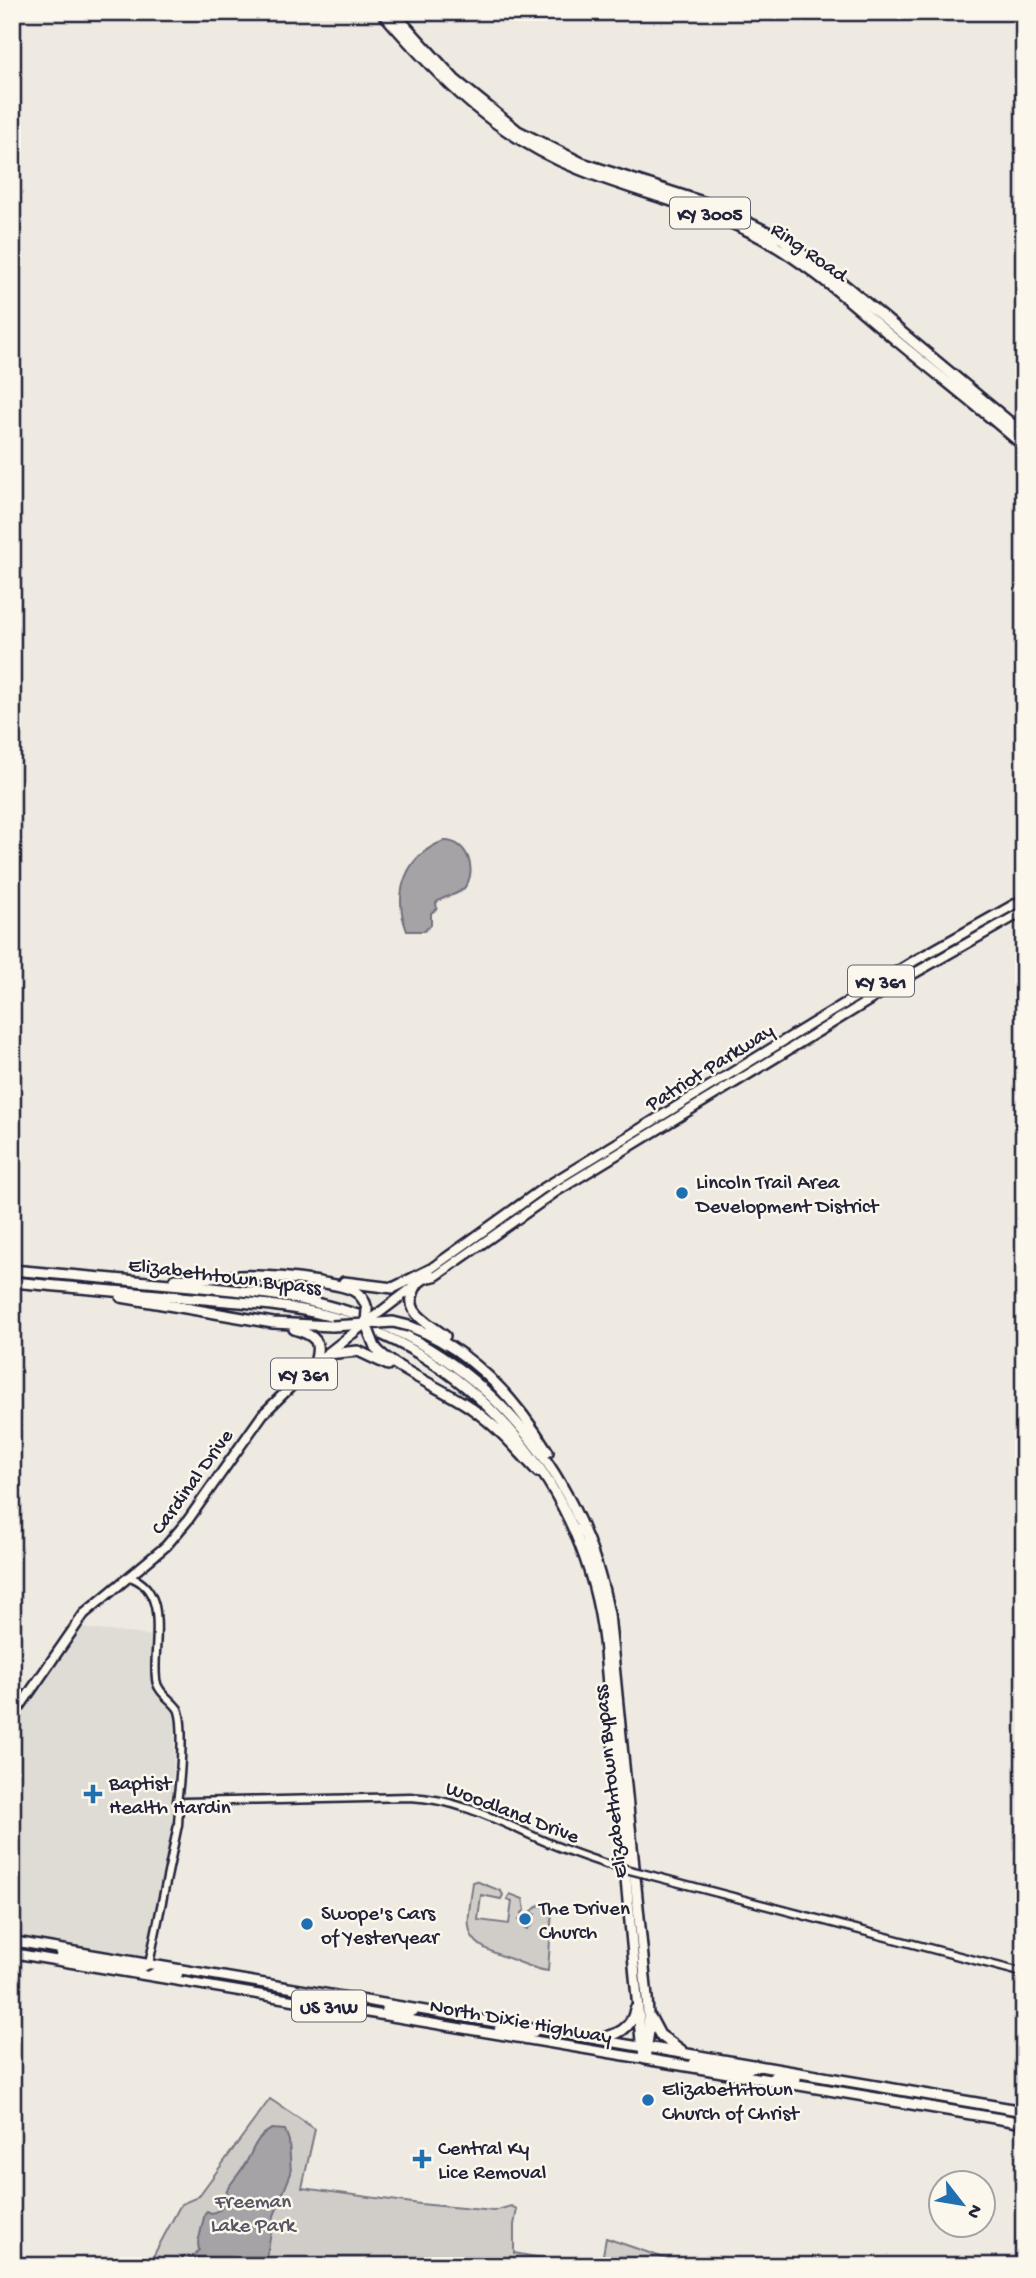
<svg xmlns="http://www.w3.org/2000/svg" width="1036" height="2278" font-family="'Gochi Hand',sans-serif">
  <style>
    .built { fill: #dfdbd5 }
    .green { fill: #d0cdc9; stroke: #797882; stroke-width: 2 }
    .water { fill: #a6a3a7; stroke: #716f7c; stroke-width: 2 }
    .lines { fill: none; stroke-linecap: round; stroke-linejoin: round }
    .tertiary-casing { stroke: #22223b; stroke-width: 11 }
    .primary-casing { stroke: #22223b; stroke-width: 13 }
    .trunk-casing { stroke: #22223b; stroke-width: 14 }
    .tertiary { stroke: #fbf7ec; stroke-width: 6 }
    .primary { stroke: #fbf7ec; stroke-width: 8 }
    .trunk { stroke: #fbf7ec; stroke-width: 9 }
    .tertiary-bridge-casing { stroke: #22223b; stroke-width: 11; stroke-linecap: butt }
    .primary-bridge-casing { stroke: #22223b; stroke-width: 13; stroke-linecap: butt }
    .trunk-bridge-casing { stroke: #22223b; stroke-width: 14; stroke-linecap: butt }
    .tertiary-bridge { stroke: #fbf7ec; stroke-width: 6 }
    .primary-bridge { stroke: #fbf7ec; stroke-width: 8 }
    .trunk-bridge { stroke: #fbf7ec; stroke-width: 9 }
    .poi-dot { fill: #1f6fb2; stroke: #fbf7ec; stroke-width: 2.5 }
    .labels { text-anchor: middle; stroke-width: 5; stroke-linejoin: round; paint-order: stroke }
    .shield { fill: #fbf7ec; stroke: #636270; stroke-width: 2 }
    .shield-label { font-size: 19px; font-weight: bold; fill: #22223b }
    .street-label { font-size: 21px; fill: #22223b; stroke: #fbf7ec }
    .poi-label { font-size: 21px; fill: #22223b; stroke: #fbf7ec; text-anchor: start }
    .park-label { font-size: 21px; fill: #565566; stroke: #fbf7ec }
  </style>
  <rect width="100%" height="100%" fill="#eeeae2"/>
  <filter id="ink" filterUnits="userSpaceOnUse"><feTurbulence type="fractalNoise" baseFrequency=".0143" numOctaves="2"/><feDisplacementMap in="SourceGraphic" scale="14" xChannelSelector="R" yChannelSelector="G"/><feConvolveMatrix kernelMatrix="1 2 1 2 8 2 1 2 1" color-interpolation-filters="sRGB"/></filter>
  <g filter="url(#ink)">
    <path class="built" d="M80 1628 153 1636 150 1678 154 1693 172 1709 176 1722 173 1776 177 1814 146 1959 12 1936V1731Z"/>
    <path class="green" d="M476 1881 501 1891 503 1895 501 1899 481 1895 478 1920 509 1924 512 1901 507 1899 510 1894 523 1899 525 1910 522 1913 524 1917 519 1920 523 1927 527 1929 533 1924 530 1919 535 1914 531 1912 539 1905 552 1910 548 1971C536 1970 522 1963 511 1959 459 1942 467 1930 473 1882Z
      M270 2099 315 2129 302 2188 420 2204 494 2211 511 2206 517 2209 514 2225V2253L584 2266H148L181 2204 198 2197Z
      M606 2238 687 2266H601Z"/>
    <path class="water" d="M444 841C467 840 478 870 465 887 456 898 445 894 436 903L437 909 431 913V925L424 931H407C392 892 406 855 444 841Z
      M272 2129 285 2130 289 2141 291 2173 274 2216 265 2266H182L199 2250 198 2243 205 2213 207 2211 211 2213C230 2208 221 2201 228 2188 233 2180 240 2173 245 2164 254 2150 255 2137 272 2129Z"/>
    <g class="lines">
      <g class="tertiary-casing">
        <path id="tertiary" d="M130 1577C171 1591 152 1647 156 1679 157 1692 171 1699 178 1709 185 1723 180 1783 177 1801
          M185 1802 410 1797C459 1799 501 1822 544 1841 565 1850 585 1857 606 1864
          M653 1876 1024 1973
          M149 1964 178 1825 179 1808"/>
      </g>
      <g class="primary-casing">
        <path id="primary" d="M424 1279 436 1276 557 1191 906 978 1024 911
          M379 1313 424 1279 429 1270 542 1189 914 961 1024 899
          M12 1718 84 1614 166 1546 188 1520 263 1414 315 1363 352 1334
          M12 1941 642 2047
          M12 1953 645 2059
          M60 1956 140 1968 149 1964
          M150 1975 158 1971 178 1974
          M386 2011 410 2013 414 2011
          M499 2029 534 2032"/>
      </g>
      <g class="trunk-casing">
        <path id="trunk" d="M382 12C441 80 494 135 579 169 640 194 704 206 762 238 812 266 854 305 897 341 939 376 983 410 1024 446
          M393 12 455 80 518 131 582 163 712 205 782 239 847 287 1024 434
          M12 1270C69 1275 125 1280 181 1285 230 1290 281 1293 328 1306 475 1344 581 1466 609 1614L647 1998 649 2031 645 2059
          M175 1279C196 1280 218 1277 239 1276 266 1275 293 1278 319 1282 339 1286 362 1286 367 1309
          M12 1282C72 1287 132 1293 192 1298 238 1302 285 1304 329 1316 478 1355 587 1491 604 1641L641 2041 645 2058
          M344 1282 393 1288 429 1270
          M418 1283C400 1311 424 1320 445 1336
          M121 1297 273 1323 332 1326
          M409 1326C469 1348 515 1398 548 1452
          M294 1329C317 1336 321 1341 315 1363
          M375 1347C388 1366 448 1391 471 1408 497 1426 517 1449 538 1472
          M327 1354 358 1351 388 1365
          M651 2018 660 2035 681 2050
          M598 2039C617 2035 632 2029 635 2009
          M646 2047 1024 2111
          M645 2059 1024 2123
          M694 2063 746 2070 755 2065
          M770 2081 776 2075 796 2079"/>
      </g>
      <use href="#tertiary" class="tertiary"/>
      <use href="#primary" class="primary"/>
      <use href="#trunk" class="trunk"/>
      <g class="tertiary-bridge-casing">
        <path id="tertiary-bridge" d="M606 1864 653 1876"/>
      </g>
      <g class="primary-bridge-casing">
        <path id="primary-bridge" d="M352 1334 379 1313"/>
      </g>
      <g class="trunk-bridge-casing">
        <path id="trunk-bridge" d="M332 1326 366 1324 367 1309
          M375 1347 366 1324 393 1322 409 1326"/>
      </g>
      <use href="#tertiary-bridge" class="tertiary-bridge"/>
      <use href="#primary-bridge" class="primary-bridge"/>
      <use href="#trunk-bridge" class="trunk-bridge"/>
    </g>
  </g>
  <g class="poi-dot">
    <circle cx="682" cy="1193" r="7"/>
    <path d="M89.5 1783.5h7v7h7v7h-7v7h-7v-7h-7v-7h7z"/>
    <circle cx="525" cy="1919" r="7"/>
    <circle cx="307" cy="1924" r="7"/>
    <circle cx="648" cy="2100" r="7"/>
    <path d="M418.5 2148.5h7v7h7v7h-7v7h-7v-7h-7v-7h7z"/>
  </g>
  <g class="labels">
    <g class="shield">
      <rect x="670" y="197.5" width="80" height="31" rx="5"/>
      <rect x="848" y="965.5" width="66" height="31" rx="5"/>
      <rect x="271" y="1358.5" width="66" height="31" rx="5"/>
      <rect x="292" y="1990.5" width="74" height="31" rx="5"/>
    </g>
    <g class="shield-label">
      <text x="710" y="220">KY 3005</text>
      <text x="881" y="988">KY 361</text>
      <text x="304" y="1381">KY 361</text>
      <text x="329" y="2013">US 31W</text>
    </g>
    <g class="street-label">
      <text transform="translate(810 251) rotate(35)" y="7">Ring Road</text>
      <text transform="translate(709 1066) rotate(-32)" y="7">Patriot Parkway</text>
      <text transform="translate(225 1275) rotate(7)" y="7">Elizabethtown Bypass</text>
      <text transform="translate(191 1481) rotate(-54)" y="7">Cardinal Drive</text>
      <text transform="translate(609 1782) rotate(-96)" y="7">Elizabethtown Bypass</text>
      <text transform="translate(513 1811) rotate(21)" y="7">Woodland Drive</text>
      <text transform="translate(521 2020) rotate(10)" y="7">North Dixie Highway</text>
    </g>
    <g class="poi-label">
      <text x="696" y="1188">Lincoln Trail Area<tspan x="696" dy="24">Development District</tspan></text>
      <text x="109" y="1789">Baptist<tspan x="109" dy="24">Health Hardin</tspan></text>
      <text x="539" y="1914">The Driven<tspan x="539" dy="24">Church</tspan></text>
      <text x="321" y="1919">Swope's Cars<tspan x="321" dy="24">of Yesteryear</tspan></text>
      <text x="662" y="2095">Elizabethtown<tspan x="662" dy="24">Church of Christ</tspan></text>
      <text x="438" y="2154">Central Ky<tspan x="438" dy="24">Lice Removal</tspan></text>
    </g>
    <g class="park-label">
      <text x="253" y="2207">Freeman<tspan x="253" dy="24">Lake Park</tspan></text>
    </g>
  </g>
  <rect width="1036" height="2278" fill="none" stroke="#fbf7ec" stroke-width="42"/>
  <rect x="21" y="21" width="994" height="2236" fill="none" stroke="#22223b" stroke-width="2.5" filter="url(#ink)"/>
  <g transform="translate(962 2204) rotate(121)"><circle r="33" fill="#fbf7ec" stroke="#a4a2a5" stroke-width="2"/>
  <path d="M0-5L12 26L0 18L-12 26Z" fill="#1f6fb2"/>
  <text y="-10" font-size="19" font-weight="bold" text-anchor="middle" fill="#22223b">N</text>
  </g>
</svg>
